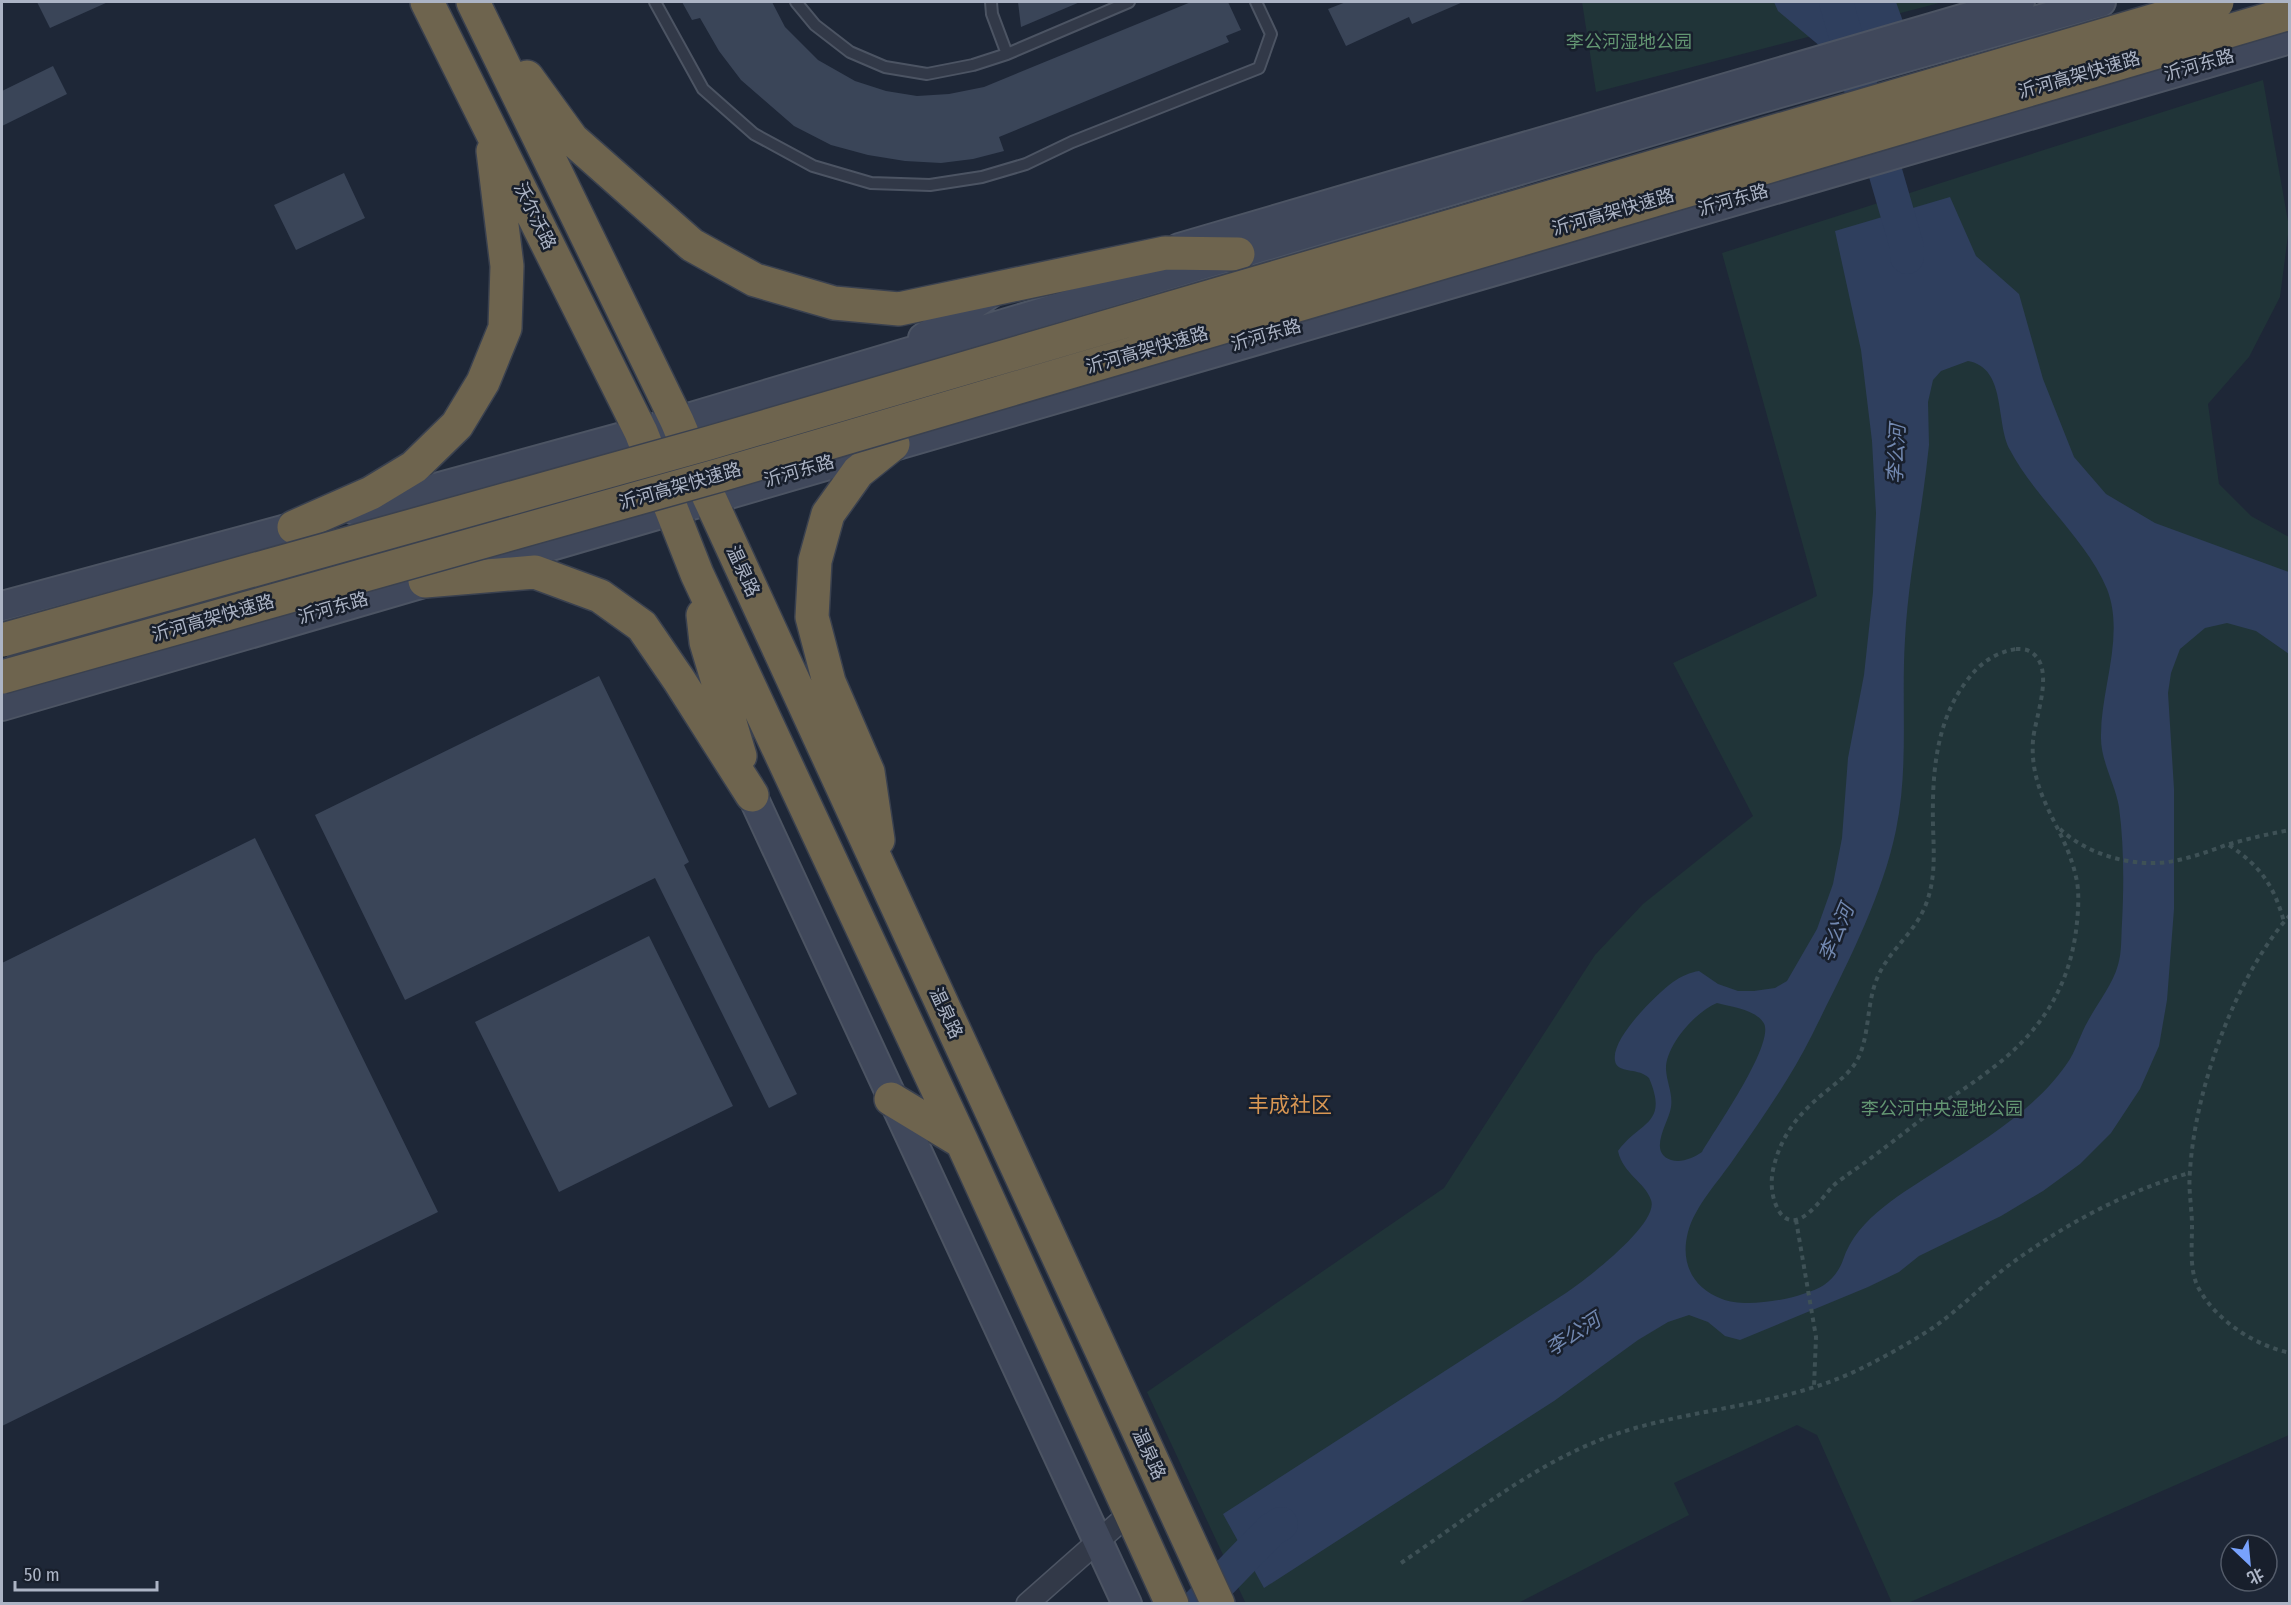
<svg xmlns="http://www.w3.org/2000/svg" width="2291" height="1605" font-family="'Fira Sans Condensed','Noto Sans SC',sans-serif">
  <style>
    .green { fill: #203438 }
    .water { fill: #2f3f5e; fill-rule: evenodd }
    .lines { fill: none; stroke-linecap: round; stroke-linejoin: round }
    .river { stroke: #2f3f5e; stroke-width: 34 }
    .building { fill: #3a4558 }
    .lane-casing { stroke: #4c5463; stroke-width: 14 }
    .street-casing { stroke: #4c5463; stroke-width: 24 }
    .secondary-casing { stroke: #4c5463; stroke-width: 32 }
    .highway-casing { stroke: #3a414f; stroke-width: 36 }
    .path { stroke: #3e5156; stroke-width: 4; stroke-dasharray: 4.5 4.5; stroke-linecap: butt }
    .lane { stroke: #323948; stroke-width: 10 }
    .street { stroke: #323948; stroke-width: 21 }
    .secondary { stroke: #40485b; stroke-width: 28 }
    .highway { stroke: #6e644e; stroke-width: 33 }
    .highway-bridge-casing { stroke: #3a414f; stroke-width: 36; stroke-linecap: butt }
    .highway-bridge { stroke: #6e644e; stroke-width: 33 }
    .labels { text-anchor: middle; stroke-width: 5; stroke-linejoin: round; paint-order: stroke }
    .park-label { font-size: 18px; fill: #639672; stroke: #181f2c }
    .street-label { font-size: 18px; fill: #acb4c5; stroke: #181f2c }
    .water-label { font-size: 20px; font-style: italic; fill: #7288b0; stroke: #181f2c }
    .quarter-label { font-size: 21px; fill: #d89653; stroke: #181f2c }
  </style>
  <rect width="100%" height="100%" fill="#1e2737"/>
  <path class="green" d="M1582 2H1943L1596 92Z
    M2263 80 2289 227 2280 297 2249 357 2208 404 2219 484 2251 516 2289 537V1435L1908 1603H1892L1817 1435 1797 1425 1674 1483 1689 1515 1518 1603 1246 1604 1147 1392 1444 1188 1595 955 1643 904 1753 816 1673 663 1817 596 1722 253Z"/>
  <path class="water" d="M1774 2H1896L1909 38 1833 57 1778 11Z
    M1950 197 1976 256 2019 294 2043 379 2074 457 2106 494 2155 523 2289 572V654L2256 631 2227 623 2205 628 2180 649 2171 673 2168 693 2174 789V909L2167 1000 2159 1046 2140 1089 2111 1133 2080 1164 2043 1191 2001 1216 1919 1256 1899 1272 1868 1287 1740 1340 1725 1336 1708 1322 1689 1315 1668 1322 1638 1340 1554 1401 1264 1588 1223 1514 1566 1293C1584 1281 1660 1223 1651 1200 1645 1182 1623 1174 1618 1151 1640 1121 1669 1125 1649 1078 1639 1068 1621 1073 1616 1064 1606 1042 1657 994 1673 982 1680 977 1691 972 1699 971L1718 984 1738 991H1754L1775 988 1787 981 1817 929 1833 884 1842 838 1848 758 1864 675 1873 592 1876 513 1872 441 1861 350 1835 231ZM1968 361C2007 368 1995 422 2010 450 2035 498 2087 540 2107 589 2125 635 2101 688 2101 735 2100 760 2115 783 2119 807 2124 845 2124 885 2122 923 2121 937 2122 952 2118 965 2113 984 2097 1004 2088 1021 2081 1033 2077 1047 2070 1059 2040 1106 1987 1138 1941 1168 1905 1192 1857 1217 1843 1260 1840 1269 1833 1279 1824 1285 1801 1299 1746 1309 1722 1299 1692 1288 1680 1262 1688 1232 1695 1206 1718 1182 1733 1160 1761 1120 1790 1079 1812 1035 1843 972 1882 899 1896 830 1909 767 1901 703 1905 639 1908 583 1919 527 1926 471L1929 445 1928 402 1933 380 1941 371ZM1717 1003C1731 1007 1754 1009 1763 1022 1778 1040 1714 1131 1702 1152 1693 1158 1682 1163 1671 1160 1647 1152 1669 1122 1671 1107 1673 1094 1667 1083 1666 1070 1665 1046 1695 1012 1717 1003Z"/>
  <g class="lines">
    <path class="river" d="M1836 2 1907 247V257
      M1199 1604 1271 1530 1281 1524"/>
  </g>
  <path class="building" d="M37 2H108L50 28Z
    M682 2H772L785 27 818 60 855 81 886 91 917 96 949 94 984 87 1191 2H1228L1241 30 1226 36 1229 42 999 137 1004 151 973 159 941 163 905 161 868 155 831 145 794 126 741 80 719 51 700 18 692 20Z
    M1018 2H1080L1021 27Z
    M1346 2H1463L1412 24 1409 17 1346 46 1328 9Z
    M53 66 67 94 2 126V91Z
    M344 173 365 218 296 250 274 205Z
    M599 676 689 862 684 865 797 1094 769 1108 655 878 405 1000 315 815Z
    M255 838 438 1212 2 1426V963Z
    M649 936 733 1106 559 1192 475 1022Z"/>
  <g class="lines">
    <g class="lane-casing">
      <path id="lane" d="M655 2 703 89 754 134 813 166 871 183 930 185 982 177 1026 164 1072 142 1259 68 1271 34 1256 2
        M796 2 815 25 850 52 885 67 927 74 973 65 1007 54 1129 2
        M991 2 992 14 1007 54"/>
    </g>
    <g class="street-casing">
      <path id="street" d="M1027 1604 1130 1513"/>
    </g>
    <g class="secondary-casing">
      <path id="secondary" d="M1179 248 2020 2
        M923 338 994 291
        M355 510 641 432 1755 100 2101 2
        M2 606 316 521
        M2 706C764 482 1526 258 2290 39
        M752 795 1127 1604"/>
    </g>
    <g class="highway-casing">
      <path id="highway" d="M427 2 641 432 697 574 962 1142 1172 1604
        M473 2 677 421 709 497 1218 1604
        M527 77 572 139 692 245 755 280 834 303 899 309 1165 253 1238 254
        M294 527 371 493 414 467 457 425 483 382 505 328 507 266 493 151
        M425 581 535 572 600 596 642 626 679 680 752 795
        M703 615 706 642 740 756
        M878 840 868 772 829 682 812 617 815 561 828 514 858 472 893 444
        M891 1099 962 1142"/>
    </g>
    <path class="path" d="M2016 649C2020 649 2026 649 2029 651 2057 665 2035 717 2033 740 2029 797 2065 826 2076 877 2080 893 2078 915 2076 931 2068 991 2038 1034 1990 1070 1970 1086 1947 1099 1927 1115 1901 1135 1875 1156 1847 1175 1843 1178 1837 1182 1833 1186 1822 1197 1799 1235 1781 1214 1772 1202 1770 1184 1773 1170 1780 1137 1798 1114 1824 1093 1836 1083 1848 1075 1856 1062 1871 1037 1865 1003 1879 974 1890 951 1912 934 1923 911 1936 884 1934 856 1933 826 1932 777 1935 724 1965 683 1979 664 1993 653 2016 649Z
      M2060 829C2087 854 2130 867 2168 862 2188 859 2207 852 2226 845 2247 839 2268 834 2290 830
      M2229 845C2260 866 2274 885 2284 922
      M2290 915C2235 977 2195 1089 2190 1171 2188 1189 2192 1208 2192 1226 2192 1246 2189 1271 2199 1289 2217 1321 2254 1345 2290 1353
      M1796 1220 1816 1337 1814 1387
      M1401 1563C1471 1516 1538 1460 1619 1433 1698 1407 1784 1406 1860 1369 1884 1357 1908 1344 1931 1329 1962 1308 1988 1279 2019 1258 2071 1221 2128 1191 2189 1173"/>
    <use href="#lane" class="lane"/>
    <use href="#street" class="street"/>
    <use href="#secondary" class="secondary"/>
    <use href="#highway" class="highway"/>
    <g class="highway-bridge-casing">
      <path id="highway-bridge" d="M2 640 709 443 2217 2
        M2 677 720 475 2290 13"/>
    </g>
    <use href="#highway-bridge" class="highway-bridge"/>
  </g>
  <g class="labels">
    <g class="park-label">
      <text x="1629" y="48">李公河湿地公园</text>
      <text x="1942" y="1115">李公河中央湿地公园</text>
    </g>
    <g class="street-label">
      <text transform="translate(2199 65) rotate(-16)" y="6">沂河东路</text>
      <text transform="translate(2079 75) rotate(-16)" y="6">沂河高架快速路</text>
      <text transform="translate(1733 200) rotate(-16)" y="6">沂河东路</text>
      <text transform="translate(1613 212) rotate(-16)" y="6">沂河高架快速路</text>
      <text transform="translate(535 216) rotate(64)" y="6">沃尔沃路</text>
      <text transform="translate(1266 335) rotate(-16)" y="6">沂河东路</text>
      <text transform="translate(1147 350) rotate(-16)" y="6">沂河高架快速路</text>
      <text transform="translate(799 471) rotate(-16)" y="6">沂河东路</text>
      <text transform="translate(680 486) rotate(-16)" y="6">沂河高架快速路</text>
      <text transform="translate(743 571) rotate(65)" y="6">温泉路</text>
      <text transform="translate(333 608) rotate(-16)" y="6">沂河东路</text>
      <text transform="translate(213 618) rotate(-16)" y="6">沂河高架快速路</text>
      <text transform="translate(946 1013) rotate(65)" y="6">温泉路</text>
      <text transform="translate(1149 1454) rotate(65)" y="6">温泉路</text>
    </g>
    <g class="water-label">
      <text transform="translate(1896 454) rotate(-87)" y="7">李公河</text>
      <text transform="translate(1836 933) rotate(-67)" y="7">李公河</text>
      <text transform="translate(1573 1334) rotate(-33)" y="7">李公河</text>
    </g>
    <g class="quarter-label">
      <text x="1290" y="1112">丰成社区</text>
    </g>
  </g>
  <rect width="2291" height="1605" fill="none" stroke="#acb4c5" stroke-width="6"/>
  <g transform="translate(2249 1563) rotate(154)"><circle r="28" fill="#181f2c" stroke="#535b69" stroke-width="1.5"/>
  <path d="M0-4.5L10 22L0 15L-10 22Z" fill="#78a2fd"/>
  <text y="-9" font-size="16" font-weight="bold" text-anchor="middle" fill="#acb4c5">北</text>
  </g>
  <path d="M15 1581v9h142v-9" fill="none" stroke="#acb4c5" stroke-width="3"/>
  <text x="24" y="1581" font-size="18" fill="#acb4c5" stroke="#181f2c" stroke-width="4.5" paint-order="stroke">50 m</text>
</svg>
